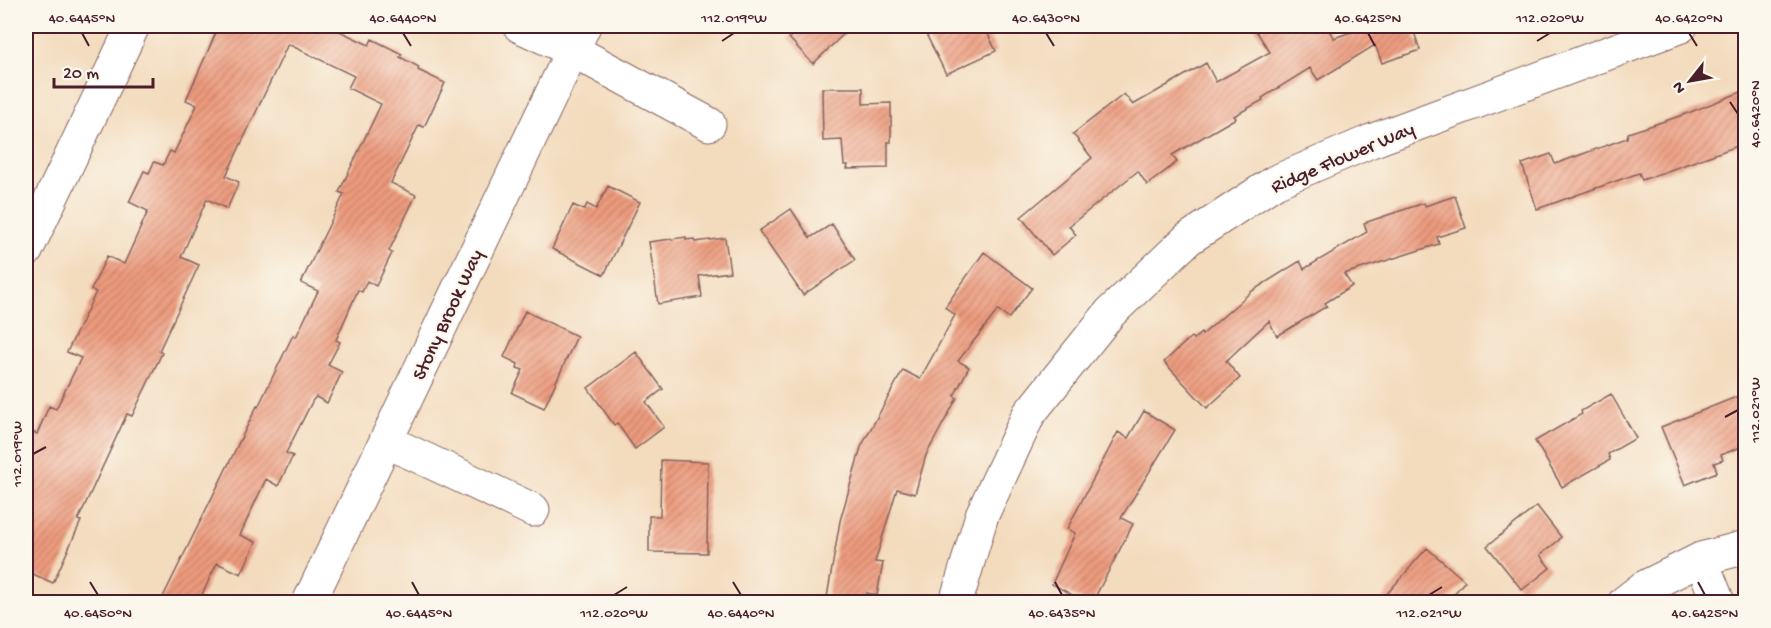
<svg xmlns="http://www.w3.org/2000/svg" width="1771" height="628" font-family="'Gochi Hand',sans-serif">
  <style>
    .building { fill: url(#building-hatch) }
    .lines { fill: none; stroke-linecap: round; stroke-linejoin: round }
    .street-casing { stroke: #85615e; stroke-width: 35 }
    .street { stroke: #fff; stroke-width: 33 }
    .ticks { fill: none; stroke: #4a1f2b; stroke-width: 2 }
    .labels { text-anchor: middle; stroke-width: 4.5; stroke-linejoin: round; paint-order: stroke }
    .street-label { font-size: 20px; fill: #4a1f2b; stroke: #fbf7ec }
    .neatline { fill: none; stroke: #4a1f2b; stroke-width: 2 }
    .ticks-label { font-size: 15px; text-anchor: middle; fill: #4a1f2b }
  </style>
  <defs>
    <pattern id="building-hatch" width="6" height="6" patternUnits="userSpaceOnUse" patternTransform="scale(1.5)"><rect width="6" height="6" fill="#ed9b7e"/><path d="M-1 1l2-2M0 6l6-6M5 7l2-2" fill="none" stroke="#c27e67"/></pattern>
  </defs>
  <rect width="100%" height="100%" fill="#fbf7ec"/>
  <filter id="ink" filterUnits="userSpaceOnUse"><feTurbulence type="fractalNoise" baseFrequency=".0167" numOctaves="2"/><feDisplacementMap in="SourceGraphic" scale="12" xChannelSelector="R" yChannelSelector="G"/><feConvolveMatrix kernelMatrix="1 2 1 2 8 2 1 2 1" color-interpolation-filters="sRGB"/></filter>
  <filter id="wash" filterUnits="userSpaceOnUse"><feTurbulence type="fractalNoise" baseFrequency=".008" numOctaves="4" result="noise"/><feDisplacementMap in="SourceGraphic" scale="24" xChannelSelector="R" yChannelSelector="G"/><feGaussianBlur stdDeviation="1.35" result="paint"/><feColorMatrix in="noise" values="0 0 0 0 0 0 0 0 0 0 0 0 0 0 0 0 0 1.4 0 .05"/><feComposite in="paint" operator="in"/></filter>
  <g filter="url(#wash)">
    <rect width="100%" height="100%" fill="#f3dbbd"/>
    <g id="blocks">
      <path class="building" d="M219 26H329L369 45 372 39 402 54 400 57 419 67 418 70 445 83 424 127 419 125 391 183 416 195 389 251 392 253 376 286 367 281 362 292 358 290 336 340 340 342 328 365 342 372 327 403 316 397 313 400 286 453 293 456 278 486 266 479 240 535 256 542 241 574 217 563 198 603H160L257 406 258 407 293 335 296 337 318 291 301 283 344 194 339 192 381 104 348 88 354 76 288 44 226 176 239 182 227 209 207 199 181 257 199 265 159 351 162 353 132 416 127 414 78 520 81 521 53 583 26 571V429L37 434 49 406 56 409 81 358 67 352 96 292 91 290 107 256 124 264 148 211 129 202 144 171 149 173 154 162 163 165 170 151 174 153 197 105 186 100Z
        M801 26H852L813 64 789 38Z
        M922 26H984L996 51 946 74Z
        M1253 26H1326L1334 38 1368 26H1412L1420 50 1382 63 1375 45 1318 80 1310 68 1262 98 1263 100 1234 116 1236 118 1172 155 1177 162 1147 185 1138 171 1069 226 1076 235 1052 255 1021 217 1092 158 1073 134 1124 94 1133 105 1206 63 1216 82 1270 52Z
        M822 88H863V104L891 103V142H888V168L847 169 848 165H844L842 140 823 141Z
        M1746 90V143L1642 180 1639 173 1537 209 1522 164 1551 154 1555 164 1627 138 1628 133 1683 115Z
        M608 186 640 202 604 275 552 249 573 205 584 210 587 204 596 209Z
        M1455 196 1466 228 1437 237 1439 244 1344 274 1352 286 1325 303 1327 306 1277 336 1269 321 1226 361 1240 378 1207 408 1164 362 1191 337 1194 339 1201 333 1202 335 1252 291 1300 261 1304 269 1367 232 1364 223 1424 203 1425 206Z
        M791 209 810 238 832 224 855 260 803 295 759 231Z
        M686 237V240L694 239 695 242 725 238 730 272 699 276 702 297 658 304 649 242Z
        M984 252 1032 288 1009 318 998 310 958 361 969 367 954 396 957 398 926 455 915 494 897 489 875 562 883 563 877 595 867 593 865 603H826L840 521 861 447 903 370 920 379 955 315 945 307Z
        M525 311 577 336 544 408 512 393 523 370 517 368 518 364 504 357Z
        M636 352 663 389 646 402 664 427 635 449 617 423 614 425 588 388Z
        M1746 393V445L1721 455 1723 460 1714 463 1717 472 1685 485 1661 427Z
        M1611 394 1636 438 1608 454 1610 460 1562 487 1535 441 1582 414 1581 411Z
        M1144 411 1175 430 1121 518 1133 524 1092 603H1087L1052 584 1075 533 1067 529 1118 432 1128 438Z
        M661 460 708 462 707 553 649 552V516H660Z
        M1537 506 1561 537 1558 541 1540 555 1550 568 1522 590 1487 546Z
        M1427 548 1465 581 1446 603H1379Z"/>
    </g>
  </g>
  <g filter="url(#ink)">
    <use href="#blocks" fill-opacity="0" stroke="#85615e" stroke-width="1.5"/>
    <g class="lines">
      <g class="street-casing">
        <path id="street" d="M520 26 572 50 709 124
          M26 251 133 26
          M386 441 533 510
          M1701 559 1718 602
          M309 602 584 26
          M956 602 982 515 1029 414 1110 313 1188 239 1275 182 1371 141 1681 26
          M1625 602 1643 588 1701 559 1746 547"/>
      </g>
      <use href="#street" class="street"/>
    </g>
  </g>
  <path class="ticks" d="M82 33 89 46M403 33 411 46M1046 33 1054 46M1368 33 1375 46M1689 33 1697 46M722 41 734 33M1537 41 1550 33M1730 102 1738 114M1725 417 1738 410M33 454 46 447M90 582 98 595M412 582 419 595M733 582 741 595M1055 582 1062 595M1698 582 1705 595M614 595 627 587M1429 595 1442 587"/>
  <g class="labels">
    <g class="street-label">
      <text transform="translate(1342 156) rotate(-23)" y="7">Ridge Flower Way</text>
      <text transform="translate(446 314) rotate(-65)" y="7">Stony Brook Way</text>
    </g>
  </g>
  <rect width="1771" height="628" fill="none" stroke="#fbf7ec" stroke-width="66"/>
  <g transform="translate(1690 81) rotate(239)" stroke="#fbf7ec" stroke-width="4.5" paint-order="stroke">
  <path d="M0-4.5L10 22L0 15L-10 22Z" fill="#4a1f2b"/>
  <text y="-9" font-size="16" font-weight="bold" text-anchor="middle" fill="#4a1f2b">N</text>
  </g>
  <path d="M54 78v9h99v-9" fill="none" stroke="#4a1f2b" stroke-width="3"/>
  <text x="63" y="78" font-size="18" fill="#4a1f2b" stroke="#fbf7ec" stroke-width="4.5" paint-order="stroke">20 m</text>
  <rect x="33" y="33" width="1705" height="562" class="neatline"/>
  <g class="ticks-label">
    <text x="82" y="22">40.6445°N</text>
    <text x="403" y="22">40.6440°N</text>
    <text x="734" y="22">112.019°W</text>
    <text x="1046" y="22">40.6430°N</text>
    <text x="1368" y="22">40.6425°N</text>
    <text x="1550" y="22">112.020°W</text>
    <text x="1689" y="22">40.6420°N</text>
    <text transform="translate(1754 114) rotate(-90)" y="5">40.6420°N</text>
    <text transform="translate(1754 410) rotate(-90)" y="5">112.021°W</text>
    <text transform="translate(16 454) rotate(-90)" y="5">112.019°W</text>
    <text x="98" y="617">40.6450°N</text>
    <text x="419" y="617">40.6445°N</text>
    <text x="614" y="617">112.020°W</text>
    <text x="741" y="617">40.6440°N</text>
    <text x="1062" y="617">40.6435°N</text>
    <text x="1429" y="617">112.021°W</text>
    <text x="1705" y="617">40.6425°N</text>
  </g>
</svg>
